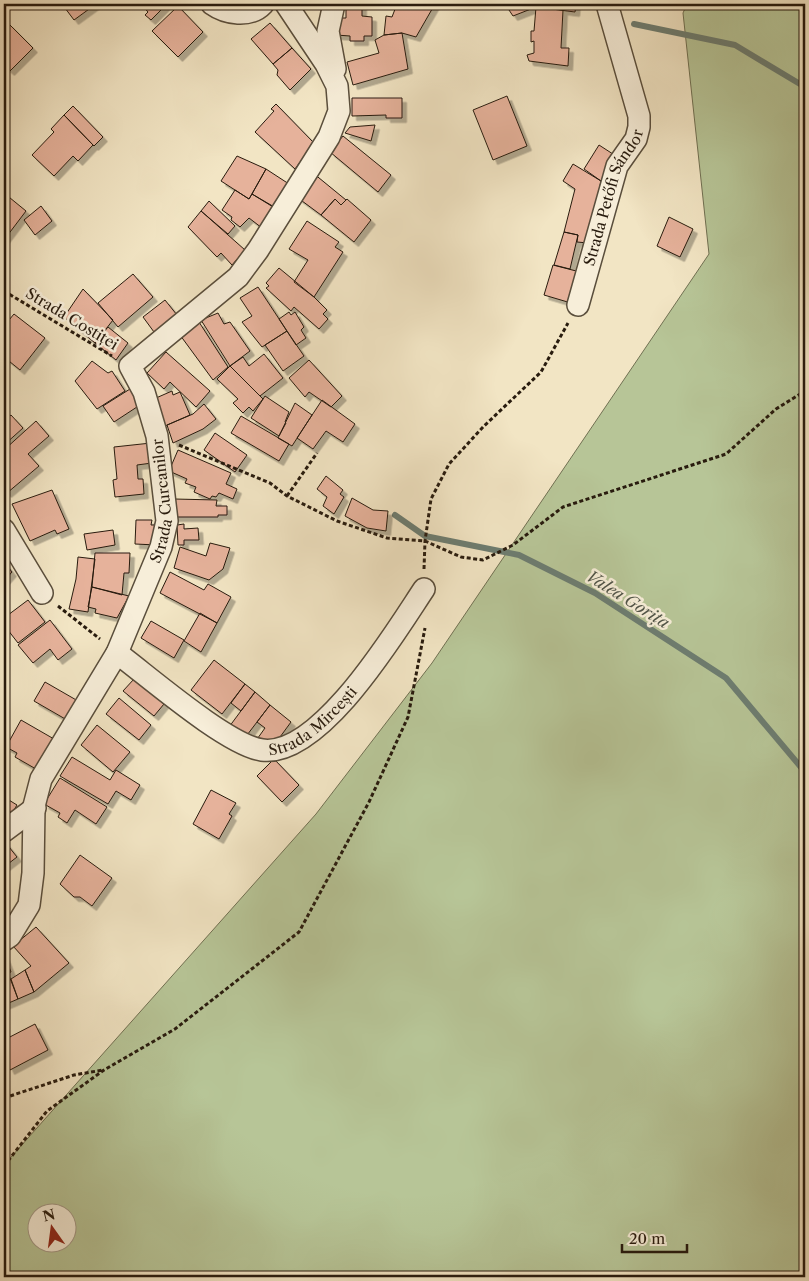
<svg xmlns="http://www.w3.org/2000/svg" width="809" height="1281" font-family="'Libre Caslon Text',serif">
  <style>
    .green { fill: #b7c597; stroke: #707052; fill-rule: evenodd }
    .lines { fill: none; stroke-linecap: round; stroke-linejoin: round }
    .stream { stroke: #6d7d71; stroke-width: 6 }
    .building { fill: #e6b29b; stroke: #281b0e; filter: url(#shadow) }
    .minor-casing { stroke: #5a4e3c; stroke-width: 24 }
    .path { stroke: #281b0e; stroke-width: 3; stroke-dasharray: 4 2.5; stroke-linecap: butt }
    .minor { stroke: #f7eed9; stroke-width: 21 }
    .labels { text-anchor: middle; stroke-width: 5; stroke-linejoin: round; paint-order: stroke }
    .street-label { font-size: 15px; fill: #281b0e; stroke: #f7eed9 }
    .water-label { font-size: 16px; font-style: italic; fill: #505448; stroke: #f7eed9 }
  </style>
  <defs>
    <filter id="shadow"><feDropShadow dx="4.5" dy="4.5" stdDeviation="0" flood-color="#0004"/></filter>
  </defs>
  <rect width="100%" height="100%" fill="#f2e5c4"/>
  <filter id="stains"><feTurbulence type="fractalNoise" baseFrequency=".004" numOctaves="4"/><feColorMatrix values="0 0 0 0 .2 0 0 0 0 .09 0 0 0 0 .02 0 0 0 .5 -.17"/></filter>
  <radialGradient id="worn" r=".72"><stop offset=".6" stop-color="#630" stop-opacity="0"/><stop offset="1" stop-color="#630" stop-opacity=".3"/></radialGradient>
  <path class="green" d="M687 4H805V1277H4V1165L316 814 432 663 709 254 683 13ZM38 1214H68V1244H38Z"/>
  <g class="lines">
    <path class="stream" d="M634 24 735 45 805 87
      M395 515 425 536 519 555 595 593 726 678 805 772"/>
  </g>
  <path class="building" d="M62 4H96L74 20Z
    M141 4H167L151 20 145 15 148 12Z
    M397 4H435L416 37 402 33 384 35 386 16 392 17Z
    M505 4H576L575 12 536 7 513 16Z
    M346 5H362V16L372 17V36H364V41H350V36L336 35 337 18H346Z
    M178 6 203 32 178 57 152 31Z
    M536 7 563 10 561 48H569L568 66 529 61 527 55 534 53V41L531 42V31H534Z
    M8 23 33 48 10 71 4 66V28Z
    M270 23 292 48 273 64 251 39Z
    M402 33 408 69 353 85 347 62 379 53 375 40 384 35Z
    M292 48 311 69 290 90 277 75 278 70 273 64Z
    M507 96 527 146 493 160 473 110Z
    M352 98H402V118H386V115L352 116Z
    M276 104 314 143 295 169 255 132 274 111 271 109Z
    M73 106 103 137 94 146 64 115Z
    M64 115 93 145 78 161 73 156 54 176 32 155 54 132 51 129Z
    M375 125 371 141 345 133 350 127Z
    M343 136 391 175 378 192 330 152Z
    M599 145 616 156 601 181 584 169Z
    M237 156 266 169 249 199 221 181Z
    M573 164 601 181 588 243 577 242 578 235 564 232 575 189 563 181Z
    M266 169 289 184 276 208 252 194Z
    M313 173 346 200 341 205 335 199 321 215 294 195Z
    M235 190 249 199 252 194 278 210 262 228 249 218 240 227 231 220 232 217 222 210Z
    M4 193 26 211 4 240Z
    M335 199 341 205 347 199 371 220 354 242 321 215Z
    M209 201 235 226 228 234 201 211Z
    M41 206 52 221 35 235 24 220Z
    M201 211 245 250 232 265 221 253 217 257 188 227Z
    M669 217 693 229 680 257 657 246Z
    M307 221 339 242 335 247 343 252 314 297 294 282 308 260 289 249Z
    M564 232 578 235 570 269 554 265Z
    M553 265 580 272 571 303 544 295Z
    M279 268 314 297 327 310 323 314 328 319 319 329 294 307 291 311 266 288 269 286 266 283Z
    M133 274 153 297 118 327 98 303Z
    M258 287 287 331 262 347 242 322 252 316 240 298Z
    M83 289 113 320 95 343 64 317Z
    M165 300 177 315 154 332 143 317Z
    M289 312 291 315 295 312 304 327 301 330 306 338 296 345 279 319Z
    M218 313 224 324 230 322 250 351 230 366 201 320Z
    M14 314 45 338 20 370 4 357V326Z
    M199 322 228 367 213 380 180 335Z
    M108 327 128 343 116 360 95 343Z
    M287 331 304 356 283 371 265 345Z
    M166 352 210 391 196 407 170 382 164 389 147 373Z
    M264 354 283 378 260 396 230 366 243 357 249 366Z
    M309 360 342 396 331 407 309 392 305 397 289 378Z
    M92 361 108 373 112 371 125 391 97 409 75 381Z
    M230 366 263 399 253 411 249 407 243 413 233 403 238 399 217 379Z
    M130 389 140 405 114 422 103 406Z
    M172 391 173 395 180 392 190 415 165 426 156 398Z
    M265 396 289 412 285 422 286 423 279 436 251 418Z
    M322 400 355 424 343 442 326 431 313 449 297 438Z
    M295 403 312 415 292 446 278 438Z
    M204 404 216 419 203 429 173 443 167 425 193 414Z
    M11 415 23 428 4 445V421Z
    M241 416 289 444 279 461 231 433Z
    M36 421 49 436 28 454 39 466 7 493 4 490V450Z
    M215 433 247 455 235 472 204 450Z
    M151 443 152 463 137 465 138 479H143L144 494 115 497 113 480 117 479 114 447Z
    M178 450 231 473 226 484 237 489 233 499 219 493 216 497 212 496 210 499 194 492 196 487 185 483 187 479 169 471Z
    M326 476 343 490 340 494 344 497 334 514 323 506 327 497 317 489Z
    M52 490 69 529 57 534 55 530 30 541 12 504Z
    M352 498 373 510 388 511 386 531 367 528 345 516Z
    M174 499 217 500 216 506H227V515H218V517H173Z
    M136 520H152L151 525H158L157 545 135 544Z
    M184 524V529L198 528 199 540H184V545H178L177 525Z
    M113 530 115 545 87 550 84 534Z
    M210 543 230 548 223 569 209 580 174 568 180 547 206 556Z
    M95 553H130L129 573H124L122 595 92 587Z
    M78 557 95 559 88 612 69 609 76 579Z
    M4 562 12 572 4 581Z
    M170 572 204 590 208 584 231 597 217 623 160 593Z
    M92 587 129 596 117 618 95 613 96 609 88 607Z
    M28 600 45 622 18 643 4 625V618Z
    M200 613 217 623 201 652 184 641Z
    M50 620 72 649 58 660 50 649 33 663 18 645Z
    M151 621 184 640 174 658 141 638Z
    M214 660 245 684 222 714 191 690Z
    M134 679 164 704 154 716 123 691Z
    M45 682 78 701 67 720 34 701Z
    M245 684 255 692 241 711 231 703Z
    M255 692 270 705 244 739 229 727Z
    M119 698 151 725 139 740 106 714Z
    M270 705 291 722 272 748 255 742 265 728 257 722Z
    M21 720 54 739 36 769 15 757 17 753 6 747Z
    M97 725 130 752 113 772 81 745Z
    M72 757 110 780 116 770 140 785 131 800 116 791 108 804 60 776Z
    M274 759 299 785 282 802 257 776Z
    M60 778 107 807 96 824 75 810 67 823 58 817 60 813 44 804Z
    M211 790 236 803 229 814 232 816 219 839 193 824Z
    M4 797 17 805 9 818 4 815Z
    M5 842 17 857 4 867V843Z
    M80 855 112 878 92 906 80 897H74L60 884Z
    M36 927 69 963 34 992 25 970 31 966 13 946Z
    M4 954 11 972 8 973 18 999 4 1005Z
    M25 970 34 992 18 999 11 979Z
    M35 1024 48 1050 10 1070 4 1057V1040Z"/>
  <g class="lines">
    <g class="minor-casing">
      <g id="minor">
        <path d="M212 4C226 14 250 18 263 4"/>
        <path d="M334 4 328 31 335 69"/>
        <path id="s1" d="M578 305 617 166 636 139 639 127V116L607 4"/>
        <path d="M4 530 42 593"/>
        <path id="s2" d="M117 653C148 676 227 745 262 750 320 758 396 631 424 589"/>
        <path d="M4 831 35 808"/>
        <path id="s3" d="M4 940 10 936 29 905 33 873 34 806 41 779 117 653 161 547 167 521 157 436 144 392 130 366 238 277 258 250 329 137 339 111 337 86 326 64 286 4"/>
      </g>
    </g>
    <path class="path" d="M4 291 112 356
      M179 445 270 483 287 496 337 521 387 538 425 541 461 557 483 560 513 545 563 507 726 454 776 409 805 391
      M287 496 317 453
      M424 569 425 541 431 499 449 464 484 426 541 372 568 323
      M58 606 100 639
      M4 1098 74 1075 103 1070
      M4 1166 47 1111 104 1070 175 1029 299 932 369 802 408 717 425 628"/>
    <use href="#minor" class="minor"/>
  </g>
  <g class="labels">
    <g class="street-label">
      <text dy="5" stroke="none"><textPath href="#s1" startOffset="114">Strada Petőfi Sándor</textPath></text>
      <text transform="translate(72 319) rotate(31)" y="5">Strada Costiței</text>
      <text dy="5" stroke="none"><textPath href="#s3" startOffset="479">Strada Curcanilor</textPath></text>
      <text dy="5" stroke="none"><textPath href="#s2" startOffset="236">Strada Mircești</textPath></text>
    </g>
    <g class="water-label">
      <text transform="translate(628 599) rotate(32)" y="6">Valea Gorița</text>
    </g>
  </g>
  <rect width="809" height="1281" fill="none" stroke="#f2e5c4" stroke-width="20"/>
  <rect x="5" y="5" width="799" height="1271" fill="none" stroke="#281b0e" stroke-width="2.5"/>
  <rect x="10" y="10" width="789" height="1261" fill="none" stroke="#281b0e"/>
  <g transform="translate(52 1228) rotate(346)"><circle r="24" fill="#f7eed9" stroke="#a49a88"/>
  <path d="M0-4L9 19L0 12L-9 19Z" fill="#8f2418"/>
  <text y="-8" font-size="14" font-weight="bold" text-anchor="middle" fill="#281b0e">N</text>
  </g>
  <path d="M622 1244v8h65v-8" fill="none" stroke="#281b0e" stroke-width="2.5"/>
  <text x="629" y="1244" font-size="15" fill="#281b0e" stroke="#f7eed9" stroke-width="4" paint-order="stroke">20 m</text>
  <rect width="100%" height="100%" filter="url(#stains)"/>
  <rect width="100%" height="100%" fill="url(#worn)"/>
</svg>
